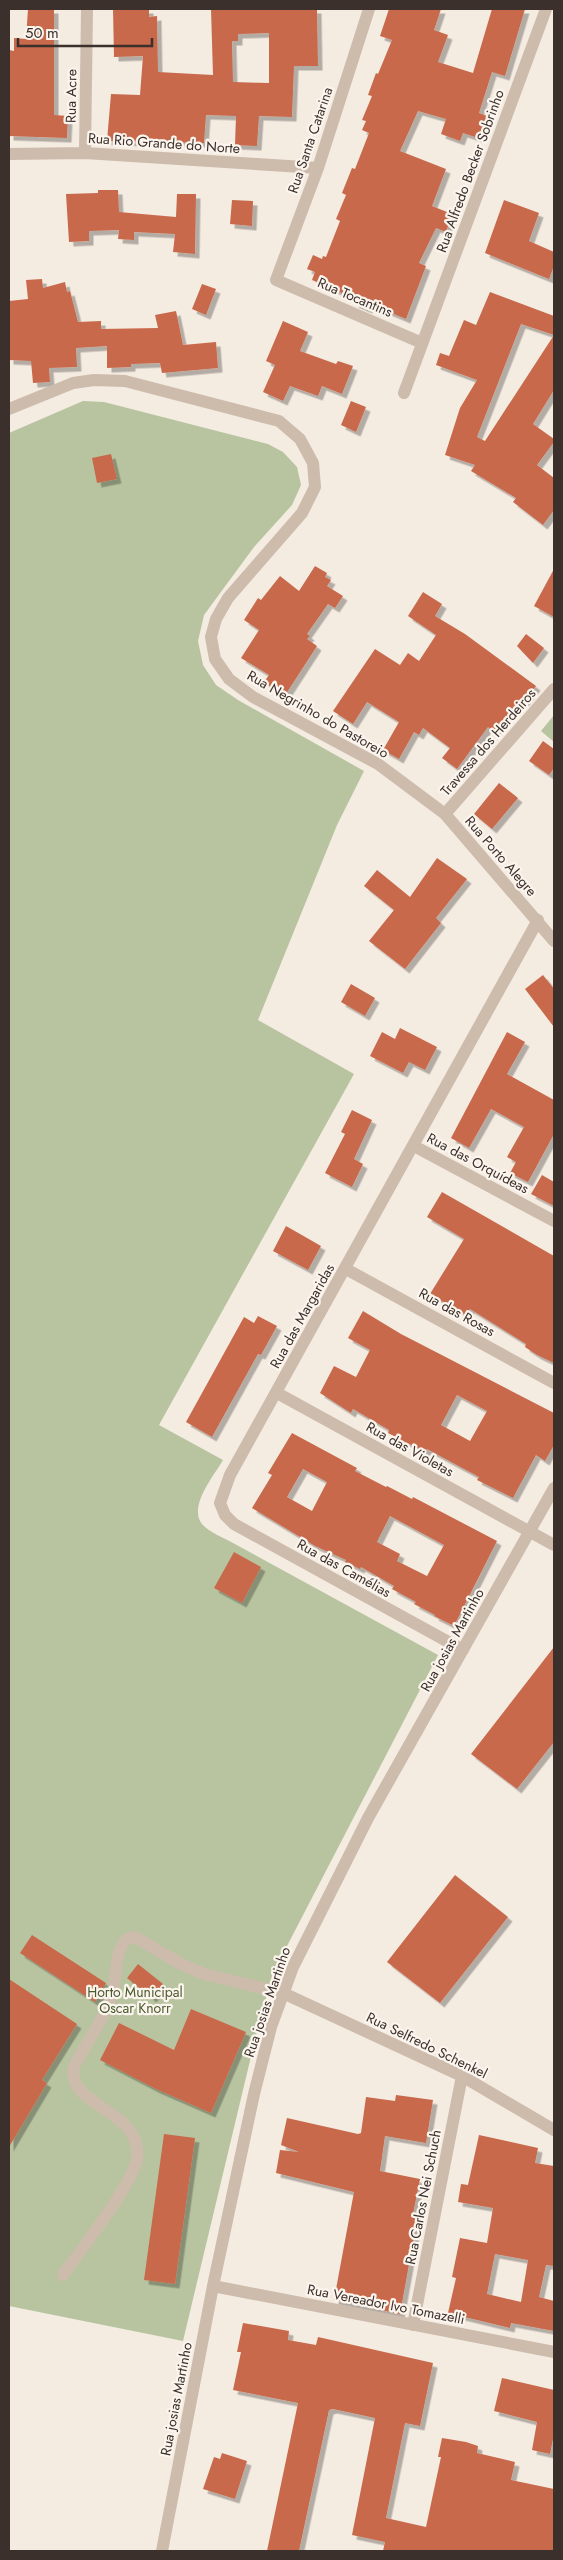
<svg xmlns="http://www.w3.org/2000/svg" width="563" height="2560" font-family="Jost,sans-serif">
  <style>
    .green { fill: #b8c4a0 }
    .building { fill: #c8694b; fill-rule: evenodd; filter: url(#shadow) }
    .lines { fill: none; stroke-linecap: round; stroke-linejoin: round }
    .minor { stroke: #cdbbac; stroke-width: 12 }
    .labels { text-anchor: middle; stroke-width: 4.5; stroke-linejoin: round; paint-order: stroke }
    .street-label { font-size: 14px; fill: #3b302b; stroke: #fbf5ee }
    .park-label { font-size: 14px; fill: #4a5a2e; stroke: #fbf5ee }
  </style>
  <defs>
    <filter id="shadow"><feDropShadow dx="4.5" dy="4.5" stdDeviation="0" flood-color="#0004"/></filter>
  </defs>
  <rect width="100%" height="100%" fill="#f4ebe1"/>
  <path class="green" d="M83 401 104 402 268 444 283 452 297 467 301 485 292 505 254 547 204 615 198 641 203 665 216 685 238 700 364 771 337 825 258 1020 354 1074 159 1425 223 1460C214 1476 188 1506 202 1524 209 1532 224 1538 233 1543L438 1655 273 1973 259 2023 183 2341 9 2306V433Z
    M554 715V742L541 731Z"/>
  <path class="building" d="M28 9H54V115L68 116 67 138 9 136V50L14 51V38L26 39Z
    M113 9H149V17L157 16 158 72 213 75 211 9H317L318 66H294L292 117 259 116 257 146 235 145 236 116 206 115 204 143 107 141 111 94 140 95 143 56 114 57ZM269 33V83L233 82 232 41H238V34Z
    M389 9H441L434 30 448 35 438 62 473 73 492 9H525L505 76 492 72 479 113 487 116 478 138 463 133 460 141 441 134 446 119 418 111 400 151 446 169 432 206 452 214 446 232 436 228 419 263 426 266 406 319 370 304 368 309 354 303 356 299 312 280 315 272 307 269 313 255 322 259 323 256 326 257 340 221 336 219 346 195 342 193 352 168 355 169 369 133 362 130 366 121 362 120 372 96 368 95 376 73 378 74 392 40 380 36Z
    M98 190H118L119 212 176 217 177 194H196L195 254 173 252 175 234 134 232V240L118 239 119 230 89 231V241L69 242 66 194 98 193Z
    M232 200 253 201 252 226 230 224Z
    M504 200 539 213 529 241 554 252V266L549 279 485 253Z
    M42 279 43 288 65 282 67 292 70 291 78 322 101 321V329L158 328 155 315 176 311 183 345 216 342 218 368 162 373 160 363 131 364V367L107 368V346L76 348 77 367 49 368 50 382 33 383 31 361 9 360V301L28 299 26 280Z
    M202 284 216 289 206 315 192 309Z
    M490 292 554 316V390L533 424 554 439V442L537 465 554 478V510L543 525 513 502 516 498 471 471 475 465 445 455 460 408 477 380 436 365 440 353 449 356 464 320 476 325ZM521 324 554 335 485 441 477 437Z
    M283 321 308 332 300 351 336 364 338 361 353 366 342 394 322 386 318 396 290 386 283 401 263 392 275 365 266 361Z
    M351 401 366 407 356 432 341 425Z
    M111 454 117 479 97 483 92 458Z
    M315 566 327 573 325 577 331 580 327 586 343 596 335 608 328 604 307 634 310 636 307 639 317 646 284 697 264 682 269 675 241 658 259 630 244 620 258 598 261 600 280 576 299 591Z
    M554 569V617L534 606Z
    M423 592 442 604 435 616 465 634 536 686 524 702 520 699 495 732 488 727 457 769 442 758 450 748 423 728 419 735 414 732 399 759 383 750 399 722 367 702 353 724 333 711 375 649 400 665 408 653 419 661 436 635 408 616Z
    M526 634 544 648 533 663 517 646Z
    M543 741 554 749V768L549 775 529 761Z
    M499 783 518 798 492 829 474 814Z
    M437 858 467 879 436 918 441 923 405 969 369 941 394 910 364 886 377 870 410 897Z
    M543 975 554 989V1027L525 989Z
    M351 984 375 998 365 1016 341 1002Z
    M400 1028 437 1047 425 1070 409 1062 403 1073 370 1056 382 1032 395 1039Z
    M507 1032 525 1042 507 1074 554 1100V1134L528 1182 510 1173 516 1162 507 1157 524 1127 491 1109 469 1148 451 1138Z
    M352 1110 372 1120 354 1159 363 1164 352 1187 325 1173 345 1134 341 1132Z
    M542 1175 554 1182V1206L531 1194Z
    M442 1192 554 1256V1363L537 1355 525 1347 526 1344 470 1309 466 1315 430 1294 464 1239 427 1217Z
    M286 1226 321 1246 308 1270 273 1251Z
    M363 1311 401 1334 554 1413V1445L545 1461 536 1455 513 1498 477 1480 479 1477 427 1449 425 1452 388 1433 389 1430 353 1409 351 1413 320 1393 334 1366 356 1377 370 1350 348 1338ZM457 1395 487 1411 470 1441 441 1425Z
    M258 1316 277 1326 261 1355 258 1354 212 1437 186 1422 244 1317 254 1323Z
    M292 1433 357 1468 355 1471 386 1487 387 1486 412 1499 413 1497 497 1541 454 1626 434 1616 435 1615 414 1604 416 1602 392 1589 394 1586 361 1567 360 1569 345 1562 346 1560 315 1546 252 1508 272 1475 268 1473ZM303 1469 327 1482 312 1511 287 1497ZM390 1516 444 1545 427 1576 397 1561 400 1554 377 1542Z
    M234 1552 261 1567 242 1603 214 1588Z
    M554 1647V1742L517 1789 471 1754Z
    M455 1875 508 1917 440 2003 387 1962Z
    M32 1935 106 1983 95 2002 20 1953Z
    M138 1964 163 1984 152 1998 127 1978Z
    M9 1979 77 2024 42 2080 47 2083 9 2147Z
    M191 2009 246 2032 211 2113 156 2089 100 2060 119 2023 174 2050Z
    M396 2095 433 2100 426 2143 385 2136 380 2171 420 2179 413 2214 418 2215 400 2314 334 2300 354 2192 276 2173 280 2150 299 2152 281 2145 287 2118 358 2134 361 2133 366 2097 395 2101Z
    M164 2134 195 2138 175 2284 144 2280Z
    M479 2135 538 2148 535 2163 554 2166V2266L546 2265 539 2297 554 2301V2331L511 2323 510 2328 448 2313 456 2278 452 2277 460 2238 487 2243 493 2208 458 2202 461 2184 468 2185ZM495 2254 528 2260 521 2302 487 2294Z
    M243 2323 289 2331 288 2340 316 2345 318 2337 433 2363 420 2426 405 2423 386 2518 426 2527 441 2457H438L442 2438 466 2442 478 2446 477 2453 515 2462 511 2480 554 2489V2551H383L385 2542 352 2535 375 2418 333 2409 329 2410 299 2551H267L298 2403 233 2390 241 2352H237Z
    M502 2378 554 2390V2434L550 2454 532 2450 537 2422 494 2411Z
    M222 2453 247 2461 235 2499 203 2489 214 2457 220 2459Z"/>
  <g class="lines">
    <path class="minor" d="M369 9 318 168 276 280 422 343
      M85 153 87 9
      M9 154 85 153 318 168
      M404 393 546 9
      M9 409 73 383 94 380 125 381 279 421 300 439 313 463 315 487 302 513 228 598 216 619 211 637 215 659 229 679 253 697 378 764 445 814 554 941
      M445 814 554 689
      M414 1146 554 1221
      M346 1269 554 1383
      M277 1393 554 1545
      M463 1650 234 1524 225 1515 220 1503 230 1475 538 920
      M63 2275C80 2251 133 2184 137 2159 143 2108 64 2107 74 2066 86 2043 110 2012 114 1986 116 1974 116 1936 135 1937L181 1964 204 1974 283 1993 462 2076 554 2130
      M213 2286 554 2352
      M413 2325 462 2076
      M162 2551 213 2286 254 2094 271 2027 293 1967 368 1818 554 1488"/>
  </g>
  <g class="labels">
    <g class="street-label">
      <text transform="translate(71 96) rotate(-89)" y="5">Rua Acre</text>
      <text transform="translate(310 140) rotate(-71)" y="5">Rua Santa Catarina</text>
      <text transform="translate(164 143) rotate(4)" y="5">Rua Rio Grande do Norte</text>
      <text transform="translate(470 171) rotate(-70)" y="5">Rua Alfredo Becker Sobrinho</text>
      <text transform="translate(355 297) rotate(23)" y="5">Rua Tocantins</text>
      <text transform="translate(318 714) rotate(30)" y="5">Rua Negrinho do Pastoreio</text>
      <text transform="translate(488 742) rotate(-49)" y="5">Travessa dos Herdeiros</text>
      <text transform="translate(501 856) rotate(49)" y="5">Rua Porto Alegre</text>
      <text transform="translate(478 1163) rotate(28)" y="5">Rua das Orquídeas</text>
      <text transform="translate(457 1312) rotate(29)" y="5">Rua das Rosas</text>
      <text transform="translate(302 1316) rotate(-61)" y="5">Rua das Margaridas</text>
      <text transform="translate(410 1449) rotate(29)" y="5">Rua das Violetas</text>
      <text transform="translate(344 1568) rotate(29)" y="5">Rua das Camélias</text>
      <text transform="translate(452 1640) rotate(-61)" y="5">Rua josias Martinho</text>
      <text transform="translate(267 2002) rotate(-71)" y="5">Rua josias Martinho</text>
      <text transform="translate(427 2045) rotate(26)" y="5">Rua Selfredo Schenkel</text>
      <text transform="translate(423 2197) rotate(-79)" y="5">Rua Carlos Nei Schuch</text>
      <text transform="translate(386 2304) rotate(11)" y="5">Rua Vereador Ivo Tomazelli</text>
      <text transform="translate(176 2399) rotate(-79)" y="5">Rua josias Martinho</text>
    </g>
    <g class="park-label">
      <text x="135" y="1997">Horto Municipal<tspan x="135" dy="16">Oscar Knorr</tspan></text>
    </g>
  </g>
  <rect width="563" height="2560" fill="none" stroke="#3b302b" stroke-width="20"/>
  <path d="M18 38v8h134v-8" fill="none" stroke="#3b302b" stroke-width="2.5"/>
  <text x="25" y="38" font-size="15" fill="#3b302b" stroke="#fbf5ee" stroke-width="4" paint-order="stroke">50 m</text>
</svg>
